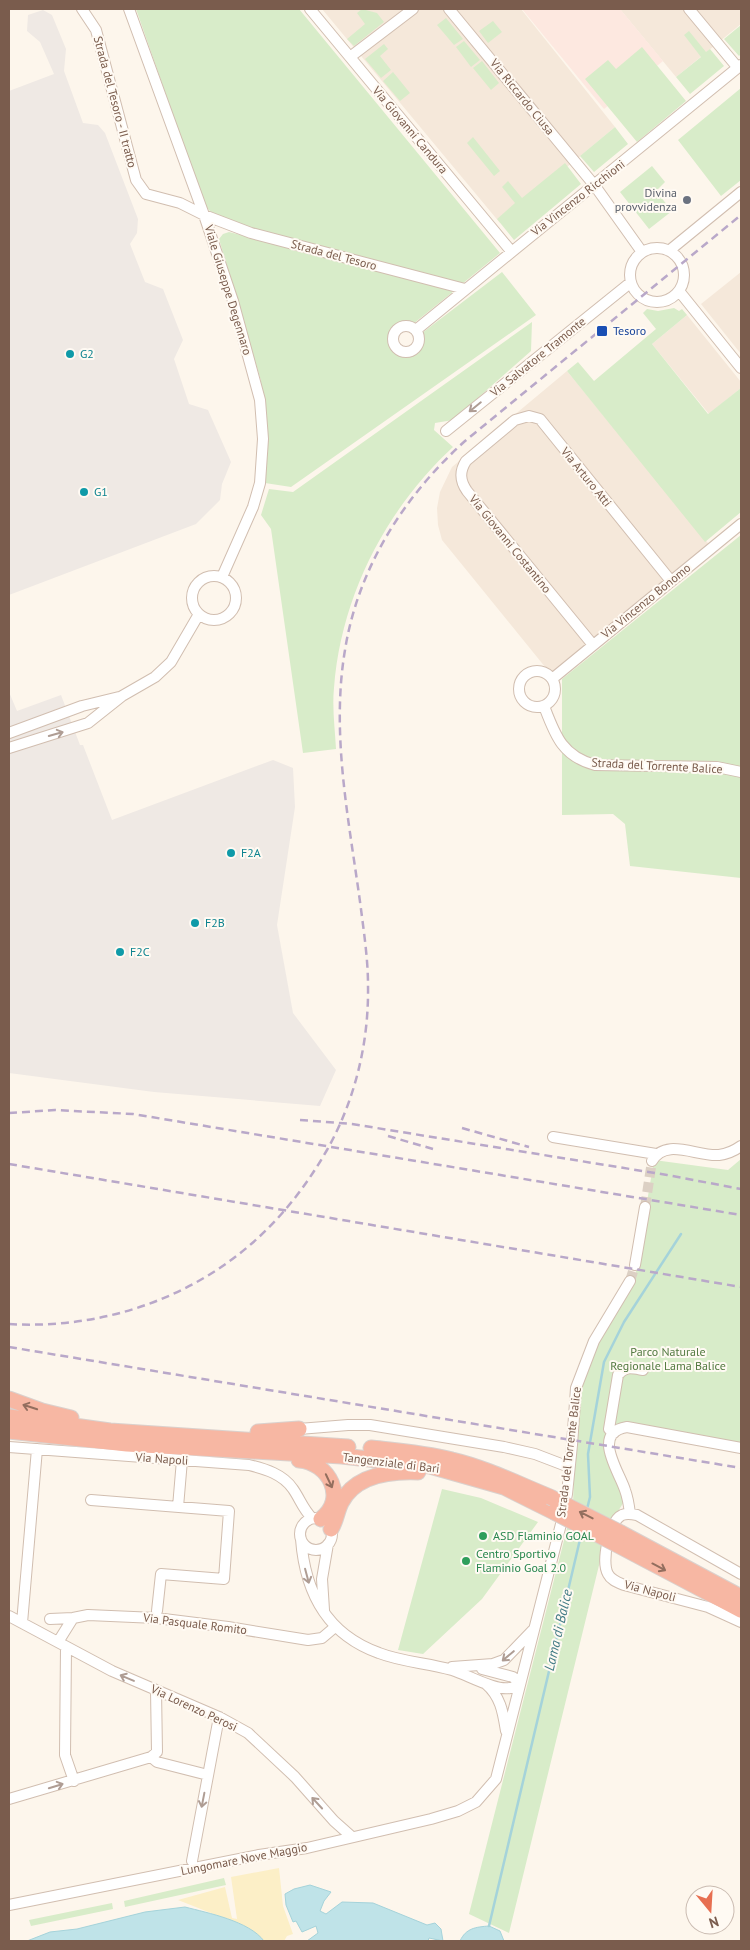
<svg xmlns="http://www.w3.org/2000/svg" width="750" height="1950" font-family="'PT Sans',sans-serif">
  <style>
    .residential { fill: #f5e8da }
    .commercial { fill: #fde8e0 }
    .industrial { fill: #efe9e4 }
    .green { fill: #d8ecc9 }
    .sand { fill: #fcefc7 }
    .water { fill: #bfe3e8; stroke: #a5d3da }
    .lines { fill: none; stroke-linecap: round; stroke-linejoin: round }
    .stream { stroke: #a5d3da; stroke-width: 2.5 }
    .minor-tunnel { stroke: #dcd0c4; stroke-width: 10; stroke-dasharray: 10 5; stroke-linecap: butt }
    .minor-casing { stroke: #d1beb0; stroke-width: 12 }
    .highway-casing { stroke: #dad1cd; stroke-width: 17 }
    .minor { stroke: #fff; stroke-width: 10 }
    .highway { stroke: #f7b7a3; stroke-width: 15 }
    .rail { stroke: #b9a8c9; stroke-width: 2.5; stroke-dasharray: 8 5; stroke-linecap: butt }
    .highway-bridge-casing { stroke: #dad1cd; stroke-width: 17; stroke-linecap: butt }
    .highway-bridge { stroke: #f7b7a3; stroke-width: 15 }
    .oneway { stroke: #af9d94 }
    .oneway2 { stroke: #936e5e }
    .worship-dot { fill: #6b7280; stroke: #fffaf3; stroke-width: 2 }
    .transit-dot { fill: #1a4fb4; stroke: #fffaf3; stroke-width: 2 }
    .culture-dot { fill: #0f9aa8; stroke: #fffaf3; stroke-width: 2 }
    .leisure-dot { fill: #2e9e5b; stroke: #fffaf3; stroke-width: 2 }
    .labels { text-anchor: middle; stroke-width: 4; stroke-linejoin: round; paint-order: stroke }
    .street-label { font-size: 12px; fill: #7a5c4d; stroke: #fffaf3 }
    .worship-label { font-size: 12px; fill: #5b616d; stroke: #fffaf3; text-anchor: end }
    .transit-label { font-size: 12px; fill: #164399; stroke: #fffaf3; text-anchor: start }
    .culture-label { font-size: 12px; fill: #0d838f; stroke: #fffaf3; text-anchor: start }
    .park-label { font-size: 12px; fill: #537a41; stroke: #fffaf3 }
    .leisure-label { font-size: 12px; fill: #27864d; stroke: #fffaf3; text-anchor: start }
    .water-label { font-size: 14px; font-style: italic; fill: #437c86; stroke: #fffaf3 }
  </style>
  <rect width="100%" height="100%" fill="#fdf6ec"/>
  <path class="residential" d="M322 9H521L615 127 500 223Z
    M620 9H741V24L676 77Z
    M741 272V354L701 304Z
    M687 315 741 382V388L709 414 652 344Z
    M567 371 712 548 554 678 442 540 438 525 437 508 440 492 452 467Z"/>
  <path class="commercial" d="M522 9H620L663 61 604 109Z"/>
  <path class="industrial" d="M43 10 52 15 66 49 64 71 83 123 98 125 105 133 138 219 137 233 130 244 145 282 163 289 183 340 174 359 189 404 208 410 231 462 222 484 220 500 196 524 9 595V91L54 74 40 42 27 31 28 15Z
    M9 692 17 711 61 695 80 745H83L112 820 273 760 293 768 295 807 277 925 293 1013 336 1070 320 1106 154 1092 9 1073Z"/>
  <path class="green" d="M136 9H299L500 253 462 284 250 228 211 212 205 206 200 192Z
    M362 9 377 13 384 22 354 46 347 39 365 24 357 13Z
    M446 18 463 39 454 45 437 25Z
    M493 21 502 32 488 43 479 31Z
    M741 25V54L739 56 724 39Z
    M689 31 706 52 710 49 724 66 690 94 676 77 701 57 684 35Z
    M464 41 480 60 471 67 456 47Z
    M384 44 388 49 380 56 391 70 381 78 365 59Z
    M642 47 686 101 637 142 585 79 608 60 616 69Z
    M482 61 499 83 491 90 473 68Z
    M393 72 410 93 400 101 383 81Z
    M741 88V180L721 196 678 140Z
    M615 127 628 144 594 172 580 156Z
    M473 137 500 171 494 176 467 143Z
    M565 163 581 184 514 240 497 219 515 203 502 187 508 181 522 198Z
    M652 166 665 182 656 191 672 211 649 229 620 192Z
    M229 232 453 289 454 291 413 324C382 317 378 355 411 356L422 347V333L502 272 536 315 291 487 265 483 261 381 219 239 223 234Z
    M674 308 679 311 682 309 687 315 652 344 708 414 741 388V512L705 542 567 371 578 362 594 381 656 329 643 313 647 309 658 311Z
    M532 322 531 351 453 420 435 423 434 430 453 447C386 509 341 596 334 688 332 708 335 729 336 749L303 753 271 529 261 515 269 489 293 492Z
    M741 535V878L630 866 625 824 613 814 562 815V679Z
    M741 1159V1448L634 1430 616 1433 614 1456 628 1495 617 1513 603 1549 509 1933 469 1914 573 1505 576 1400 613 1306 635 1275 638 1265 640 1226 647 1202 654 1160 728 1170Z
    M442 1489 481 1498 538 1522 482 1599 423 1654 398 1650Z
    M224 1878 226 1885 125 1907 124 1901Z
    M112 1903 113 1909 31 1926 29 1920Z"/>
  <path class="sand" d="M279 1868 283 1906 293 1934 287 1936 284 1941H259L226 1919 178 1900 225 1887 232 1918 237 1919 231 1877Z"/>
  <path class="water" d="M310 1885 331 1892 324 1901 320 1911 326 1914 342 1902 373 1903 427 1925 435 1923 441 1929 443 1941 429 1938 428 1941H307L318 1933 316 1926 302 1932 296 1921 293 1922 286 1905 285 1894 294 1889Z
    M185 1907C208 1913 249 1921 264 1941H27L50 1932 77 1929 145 1912Z
    M489 1926 500 1931 504 1941H460C466 1928 476 1927 489 1926Z"/>
  <g class="lines">
    <path class="stream" d="M587 1509 590 1497 588 1454 604 1362 624 1322 681 1234
      M489 1926 582 1531"/>
    <path class="minor-tunnel" d="M645 1207 652 1161
      M630 1281 635 1265"/>
    <g class="minor-casing">
      <path id="minor" d="M82 9 96 30 136 180 146 194 180 203 204 215 251 233 465 289
        M129 9 204 215 233 301 260 400 263 439 260 483 253 507 222 577
        M310 9 511 251
        M449 9 595 186 642 252
        M689 9 738 68
        M350 57 413 9
        M630 275a27 27 0 1 1 54 0a27 27 0 1 1-54 0Z
        M670 250 741 192
        M679 291 741 368
        M393 339a13 13 0 1 1 26 0a13 13 0 1 1-26 0Z
        M416 330 741 65
        M446 431 630 283
        M192 598a22 22 0 1 1 44 0a22 22 0 1 1-44 0Z
        M593 645 467 491C460 481 459 472 466 461L515 420 529 416 540 419 671 581
        M519 689a18 18 0 1 1 36 0a18 18 0 1 1-36 0Z
        M552 679 741 524
        M544 706C555 735 562 756 595 765L717 767 741 772
        M9 733 82 706 119 697
        M9 748 88 723 122 696 155 677 171 662 199 614
        M553 1137 656 1154
        M652 1161C666 1137 697 1157 719 1155 727 1154 734 1151 741 1146
        M635 1265 645 1207
        M299 1429 348 1425H370L504 1447 535 1454 569 1467
        M614 1433 609 1429 618 1375C625 1366 631 1368 643 1370
        M9 1447 249 1465C265 1469 283 1474 293 1489 300 1499 303 1509 312 1518
        M91 1500 229 1511 224 1579 161 1574 157 1611
        M178 1507 182 1460
        M630 1514C629 1505 628 1498 625 1490 619 1471 591 1433 627 1427L741 1448
        M300 1534a16 16 0 1 1 32 0a16 16 0 1 1-32 0Z
        M301 1539C305 1592 326 1634 379 1653 402 1662 428 1663 452 1670 468 1675 495 1691 510 1688 513 1688 517 1686 520 1684
        M741 1574 637 1515C632 1514 627 1513 622 1515 609 1521 601 1562 608 1574 611 1580 617 1582 624 1585L708 1607 741 1622
        M324 1610 322 1579 328 1544
        M9 1616 112 1671 219 1717 248 1733 295 1777 334 1821 352 1837
        M50 1619 73 1618 88 1615 156 1618 228 1627 308 1640 322 1638 335 1627
        M22 1623 37 1449
        M58 1642 73 1618
        M66 1647 65 1755 74 1781
        M452 1667 493 1664 504 1660 533 1630
        M482 1669 513 1677 520 1684
        M486 1684C501 1697 503 1713 506 1731
        M151 1757 157 1762 208 1775
        M9 1799 151 1757 157 1752 156 1690
        M192 1861 219 1717
        M9 1905 259 1855 307 1848 431 1819 458 1811 476 1802 496 1779 561 1524 567 1494 572 1445 576 1388 594 1341 630 1281"/>
    </g>
    <g class="highway-casing">
      <path id="highway" d="M9 1399 42 1411 71 1418
        M9 1417 110 1431 348 1447
        M9 1431 127 1444 342 1456 430 1466 504 1487 554 1512
        M258 1432 299 1429
        M371 1448C399 1451 425 1453 452 1460 486 1468 518 1484 550 1497
        M299 1460C329 1462 348 1499 321 1519
        M331 1529C336 1521 337 1511 341 1503 355 1475 390 1471 418 1472
        M621 1533 741 1597
        M616 1544 741 1610"/>
    </g>
    <use href="#minor" class="minor"/>
    <use href="#highway" class="highway"/>
    <path class="rail" d="M9 1113 55 1110 133 1114 741 1215
      M300 1120 352 1124 667 1175 741 1189
      M462 1128 529 1147
      M388 1136 433 1149
      M9 1164 741 1287
      M9 1324C91 1329 174 1305 239 1254 276 1225 304 1190 327 1150 355 1100 369 1043 368 985 368 963 365 940 362 917 351 829 330 739 345 650 358 568 404 496 465 441L741 215
      M9 1347 741 1468"/>
    <g class="highway-bridge-casing">
      <path id="highway-bridge" d="M550 1497 621 1533
        M554 1512 616 1544"/>
    </g>
    <use href="#highway-bridge" class="highway-bridge"/>
  </g>
  <defs><path id="oneway-shaft" d="M-6 0H5M1.5-3L5.5 0L1.5 3" fill="none" stroke-width="1.6" stroke-linecap="round" stroke-linejoin="round" transform="scale(1.25)"/></defs>
  <g class="oneway">
    <use href="#oneway-shaft" transform="translate(475 407) rotate(141)"/>
    <use href="#oneway-shaft" transform="translate(56 734) rotate(-16)"/>
    <use href="#oneway-shaft" transform="translate(307 1576) rotate(75)"/>
    <use href="#oneway-shaft" transform="translate(508 1656) rotate(140)"/>
    <use href="#oneway-shaft" transform="translate(127 1678) rotate(-157)"/>
    <use href="#oneway-shaft" transform="translate(56 1786) rotate(-17)"/>
    <use href="#oneway-shaft" transform="translate(203 1800) rotate(101)"/>
    <use href="#oneway-shaft" transform="translate(317 1803) rotate(-133)"/>
  </g>
  <g class="oneway2">
    <use href="#oneway-shaft" transform="translate(30 1407) rotate(-162)"/>
    <use href="#oneway-shaft" transform="translate(329 1481) rotate(65)"/>
    <use href="#oneway-shaft" transform="translate(586 1515) rotate(-153)"/>
    <use href="#oneway-shaft" transform="translate(659 1567) rotate(28)"/>
  </g>
  <circle class="worship-dot" cx="687" cy="200" r="5"/>
  <rect class="transit-dot" x="596" y="325" width="12" height="12" rx="2.5"/>
  <g class="culture-dot">
    <circle cx="70" cy="354" r="5"/>
    <circle cx="84" cy="492" r="5"/>
    <circle cx="231" cy="853" r="5"/>
    <circle cx="195" cy="923" r="5"/>
    <circle cx="120" cy="952" r="5"/>
  </g>
  <g class="leisure-dot">
    <circle cx="483" cy="1536" r="5"/>
    <circle cx="466" cy="1561" r="5"/>
  </g>
  <g class="labels">
    <g class="street-label">
      <text transform="translate(522 97) rotate(51)" y="4">Via Riccardo Ciusa</text>
      <text transform="translate(115 102) rotate(75)" y="4">Strada del Tesoro - II tratto</text>
      <text transform="translate(410 130) rotate(50)" y="4">Via Giovanni Candura</text>
      <text transform="translate(578 198) rotate(-38)" y="4">Via Vincenzo Ricchioni</text>
      <text transform="translate(334 255) rotate(15)" y="4">Strada del Tesoro</text>
      <text transform="translate(228 290) rotate(73)" y="4">Viale Giuseppe Degennaro</text>
      <text transform="translate(538 357) rotate(-39)" y="4">Via Salvatore Tramonte</text>
      <text transform="translate(586 477) rotate(51)" y="4">Via Arturo Atti</text>
      <text transform="translate(510 544) rotate(51)" y="4">Via Giovanni Costantino</text>
      <text transform="translate(646 601) rotate(-39)" y="4">Via Vincenzo Bonomo</text>
      <text transform="translate(657 766) rotate(3)" y="4">Strada del Torrente Balice</text>
      <text transform="translate(569 1452) rotate(-83)" y="4">Strada del Torrente Balice</text>
      <text transform="translate(162 1459) rotate(4)" y="4">Via Napoli</text>
      <text transform="translate(391 1463) rotate(7)" y="4">Tangenziale di Bari</text>
      <text transform="translate(650 1591) rotate(15)" y="4">Via Napoli</text>
      <text transform="translate(195 1624) rotate(7)" y="4">Via Pasquale Romito</text>
      <text transform="translate(194 1708) rotate(25)" y="4">Via Lorenzo Perosi</text>
      <text transform="translate(244 1859) rotate(-11)" y="4">Lungomare Nove Maggio</text>
    </g>
    <g class="worship-label">
      <text x="677" y="197">Divina<tspan x="677" dy="14">provvidenza</tspan></text>
    </g>
    <g class="transit-label">
      <text x="613" y="335">Tesoro</text>
    </g>
    <g class="culture-label">
      <text x="80" y="358">G2</text>
      <text x="94" y="496">G1</text>
      <text x="241" y="857">F2A</text>
      <text x="205" y="927">F2B</text>
      <text x="130" y="956">F2C</text>
    </g>
    <g class="park-label">
      <text x="668" y="1356">Parco Naturale<tspan x="668" dy="14">Regionale Lama Balice</tspan></text>
    </g>
    <g class="leisure-label">
      <text x="493" y="1540">ASD Flaminio GOAL</text>
      <text x="476" y="1558">Centro Sportivo<tspan x="476" dy="14">Flaminio Goal 2.0</tspan></text>
    </g>
    <g class="water-label">
      <text transform="translate(558 1630) rotate(-77)" y="5">Lama di Balice</text>
    </g>
  </g>
  <rect width="750" height="1950" fill="none" stroke="#7a5c4d" stroke-width="20"/>
  <g transform="translate(710 1910) rotate(162)"><circle r="24" fill="#fffaf3" stroke="#cabbb1"/>
  <path d="M0-4L9 19L0 12L-9 19Z" fill="#e76f51"/>
  <text y="-8" font-size="14" font-weight="bold" text-anchor="middle" fill="#7a5c4d">N</text>
  </g>
</svg>
